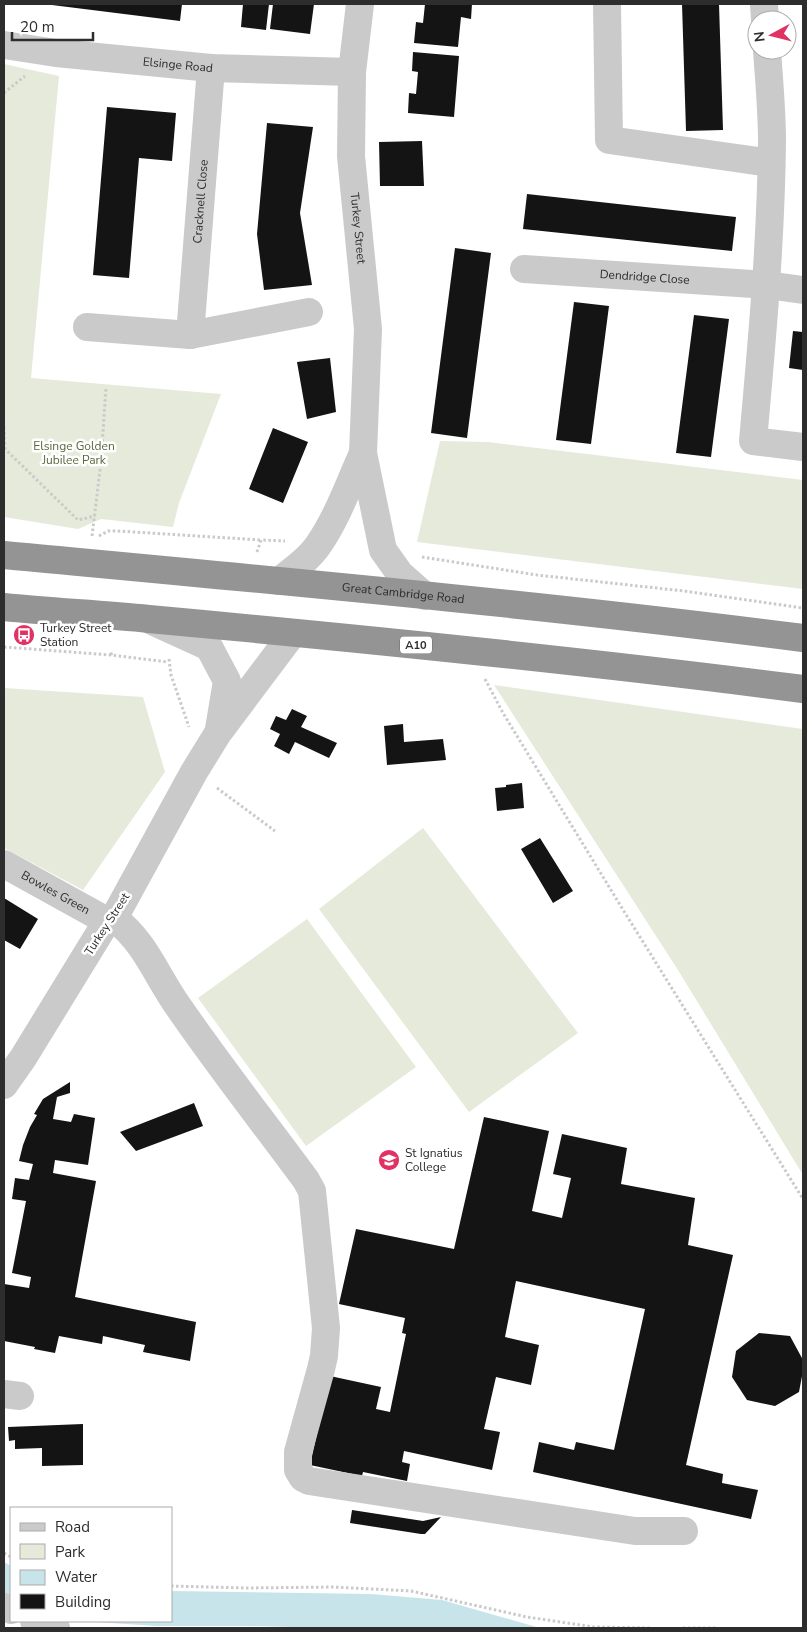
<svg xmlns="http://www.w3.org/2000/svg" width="807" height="1632" font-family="'Nunito Sans',sans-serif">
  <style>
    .green { fill: #e6eada }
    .water { fill: #c7e4ea }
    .building { fill: #141414 }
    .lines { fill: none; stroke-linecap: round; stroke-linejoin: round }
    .path { stroke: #cacaca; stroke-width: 3; stroke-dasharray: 2.5 2.5; stroke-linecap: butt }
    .minor { stroke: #cacaca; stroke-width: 28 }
    .highway { stroke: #949494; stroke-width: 28 }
    .labels { text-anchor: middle; stroke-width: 5; stroke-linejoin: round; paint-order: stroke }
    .shield { fill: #fff; stroke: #6c6c6c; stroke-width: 1 }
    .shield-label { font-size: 11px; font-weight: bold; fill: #2d2d2d }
    .street-label { font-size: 12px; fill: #2d2d2d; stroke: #fff }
    .park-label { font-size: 12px; fill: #59673c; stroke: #fff }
    .poi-label { font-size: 12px; fill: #2d2d2d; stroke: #fff; text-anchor: start }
  </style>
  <rect width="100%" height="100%" fill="#fff"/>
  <path class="green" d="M4 64 59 76 31 378 221 394 179 503 173 527 101 519 78 529 4 517Z
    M440 441 488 442 803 480V589L417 542Z
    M494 685 803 729V1175L678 970Z
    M4 688 143 697 165 772 83 890 4 848Z
    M423 828 578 1033 469 1112 319 909Z
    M307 919 416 1067 306 1146 198 998Z"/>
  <path class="water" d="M4 1562 11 1566V1602L4 1599Z
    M171 1591 371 1594 442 1600 540 1628H332L249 1626H156L81 1621H171Z"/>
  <path class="building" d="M52 4H182L180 21 52 5Z
    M243 4H269L266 30 241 27Z
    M273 4H314L310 34 270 29Z
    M425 4H472L471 19 461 17 458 47 414 43 416 22 423 23Z
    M682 4H719L723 130 686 131Z
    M413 52 459 56 454 117 408 113 409 93 416 94 418 72 412 71Z
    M107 107 176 113 172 161 139 158 129 278 93 275Z
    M267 123 313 127 300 213 312 285 264 290 257 234Z
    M422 141 424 186H380L379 142Z
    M527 194 736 217 732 251 523 229Z
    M455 248 491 253 467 438 431 433Z
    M574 302 609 306 591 444 556 440Z
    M694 315 729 319 711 457 676 453Z
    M793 331 803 332V370L789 368Z
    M330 358 336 412 307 419 297 362Z
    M273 428 308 442 283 503 249 489Z
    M292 709 307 716 301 727 337 743 329 758 295 742 289 754 274 746 280 734 270 729 276 716 286 720Z
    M403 724 404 742 443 739 446 760 387 765 384 726Z
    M522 783 524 808 497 811 495 788 506 787V785Z
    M540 838 573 891 553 903 521 849Z
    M4 898 38 919 20 949 4 940Z
    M70 1082V1093L57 1097 53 1119 71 1122 74 1114 95 1118 88 1165 55 1160 53 1173 96 1181 75 1297 196 1322 190 1361 143 1352 145 1345 103 1336 102 1344 59 1336 55 1353 34 1349 35 1347 4 1341V1284L29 1288 31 1277 12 1273 26 1201 12 1199 15 1178 29 1180 33 1164 19 1161 23 1145 30 1127 37 1115 34 1114 43 1099Z
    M194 1103 203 1126 136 1151 120 1132Z
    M484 1117 549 1131 532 1211 562 1218 571 1178 553 1174 562 1134 627 1148 621 1184 695 1198 688 1245 733 1255 686 1465 723 1474 722 1483 758 1490 751 1519 533 1472 539 1442 574 1450 576 1442 614 1450 645 1309 516 1281 505 1337 539 1345 531 1385 496 1377 484 1429 500 1432 492 1470 404 1451 402 1462 410 1464 407 1481 363 1472 362 1476 310 1465 330 1376 381 1387 376 1409 390 1412 406 1334 402 1333 405 1318 339 1304 356 1229 454 1249Z
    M759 1333 790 1336 803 1360V1371L799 1392 775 1406 747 1400 732 1377 736 1351Z
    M83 1424V1465L42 1466V1448L15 1449V1440L9 1441 8 1427Z
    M352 1510 423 1521 441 1517 425 1534H421L350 1523Z"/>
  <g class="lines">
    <path class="path" d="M4 93 25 76
      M4 427 5 449
      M4 448 78 520 95 516
      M92 536 101 462 106 387
      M99 536 108 531H118L261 540
      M257 552 261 540 285 541
      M422 557 537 575 684 591 803 608
      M4 647 111 655 168 662
      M111 655 112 650
      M169 659 171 675 189 727
      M485 679 503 713 625 913 803 1199
      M217 788 275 831
      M4 1553 11 1557
      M171 1586 246 1588 333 1587 411 1591 527 1617 594 1627 651 1628
      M683 1628H718"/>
    <g class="minor">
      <path id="s1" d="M360 4 352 72 351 156 368 329 363 453 383 550 400 574 425 596"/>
      <path d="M607 4 609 140 771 163"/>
      <path d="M764 4 765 20"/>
      <path id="s2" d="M4 45 56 53 211 68 352 72"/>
      <path d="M767 50C769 80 772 111 772 141 771 241 762 341 753 441L803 447"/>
      <path id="s3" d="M524 269 767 285 803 290"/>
      <path d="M87 327 190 335 309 312"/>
      <path id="s4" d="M190 335 211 68"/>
      <path d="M279 581C293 570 309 559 319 544 338 516 349 484 363 453"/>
      <path d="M152 621 209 647 227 681 219 729"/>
      <path id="s5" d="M4 864 107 921"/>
      <path d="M114 918C147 944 156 976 180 1009 220 1067 264 1123 306 1180L312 1191 326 1328 324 1356 321 1369 298 1452V1470L303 1478 309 1481 635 1531H684"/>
      <path d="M4 1085 23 1058 107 921 114 918 194 772 218 733 293 633"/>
      <path d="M4 1394 20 1396"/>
      <path d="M4 1607 11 1610"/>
      <path d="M34 1621 56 1628"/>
    </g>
    <g class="highway">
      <path id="s6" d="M4 555C270 580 538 604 803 638"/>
      <path d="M4 607C52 612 100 614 149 619 367 639 586 661 803 689"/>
    </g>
  </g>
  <defs>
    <g id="bus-disc" transform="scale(1.125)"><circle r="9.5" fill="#e13264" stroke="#fff"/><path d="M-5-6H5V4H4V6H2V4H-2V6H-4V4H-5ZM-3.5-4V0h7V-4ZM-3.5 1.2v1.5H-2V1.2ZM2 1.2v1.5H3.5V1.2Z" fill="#fff"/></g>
    <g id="school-disc" transform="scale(1.125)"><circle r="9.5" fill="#e13264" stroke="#fff"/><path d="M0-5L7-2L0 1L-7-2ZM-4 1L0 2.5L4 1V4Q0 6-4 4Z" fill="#fff"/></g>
  </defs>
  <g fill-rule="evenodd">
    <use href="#bus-disc" x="24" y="635"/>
    <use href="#school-disc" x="389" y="1160"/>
  </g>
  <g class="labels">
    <rect class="shield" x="400" y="636.5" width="32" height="17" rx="4"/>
    <g class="shield-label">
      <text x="416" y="649">A10</text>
    </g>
    <g class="street-label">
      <text dy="4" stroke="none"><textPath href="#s2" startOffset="175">Elsinge Road</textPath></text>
      <text dy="4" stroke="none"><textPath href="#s4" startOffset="134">Cracknell Close</textPath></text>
      <text dy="4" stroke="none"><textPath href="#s1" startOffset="225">Turkey Street</textPath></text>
      <text dy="4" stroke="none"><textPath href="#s3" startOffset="121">Dendridge Close</textPath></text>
      <text dy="4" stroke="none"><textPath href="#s6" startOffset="401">Great Cambridge Road</textPath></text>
      <text dy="4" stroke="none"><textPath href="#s5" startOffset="59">Bowles Green</textPath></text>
      <text transform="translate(107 924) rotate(-57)" y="4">Turkey Street</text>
    </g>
    <g class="park-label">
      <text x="74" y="450">Elsinge Golden<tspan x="74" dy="14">Jubilee Park</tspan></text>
    </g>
    <g class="poi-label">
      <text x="40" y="632">Turkey Street<tspan x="40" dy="14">Station</tspan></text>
      <text x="405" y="1157">St Ignatius<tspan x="405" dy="14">College</tspan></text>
    </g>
  </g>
  <rect width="807" height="1632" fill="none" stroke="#2d2d2d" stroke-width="10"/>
  <rect x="10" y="1507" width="162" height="115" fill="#ffffff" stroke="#ababab"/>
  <rect x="20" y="1523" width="25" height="8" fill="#cacaca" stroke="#ababab"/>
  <text x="55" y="1532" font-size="15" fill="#2d2d2d">Road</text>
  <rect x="20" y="1544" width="25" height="15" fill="#e6eada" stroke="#ababab"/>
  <text x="55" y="1557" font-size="15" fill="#2d2d2d">Park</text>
  <rect x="20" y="1570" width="25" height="15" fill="#c7e4ea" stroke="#ababab"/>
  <text x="55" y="1582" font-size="15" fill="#2d2d2d">Water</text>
  <rect x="20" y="1594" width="25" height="15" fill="#141414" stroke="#ababab"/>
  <text x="55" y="1607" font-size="15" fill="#2d2d2d">Building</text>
  <g transform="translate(772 35) rotate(263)"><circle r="24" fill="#ffffff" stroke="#ababab"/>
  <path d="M0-4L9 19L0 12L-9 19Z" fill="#e13264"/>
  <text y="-8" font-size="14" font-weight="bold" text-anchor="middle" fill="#2d2d2d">N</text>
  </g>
  <path d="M12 32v8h81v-8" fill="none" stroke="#2d2d2d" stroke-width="2.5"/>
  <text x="20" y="32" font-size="15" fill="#2d2d2d" stroke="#ffffff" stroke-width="4" paint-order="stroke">20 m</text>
</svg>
